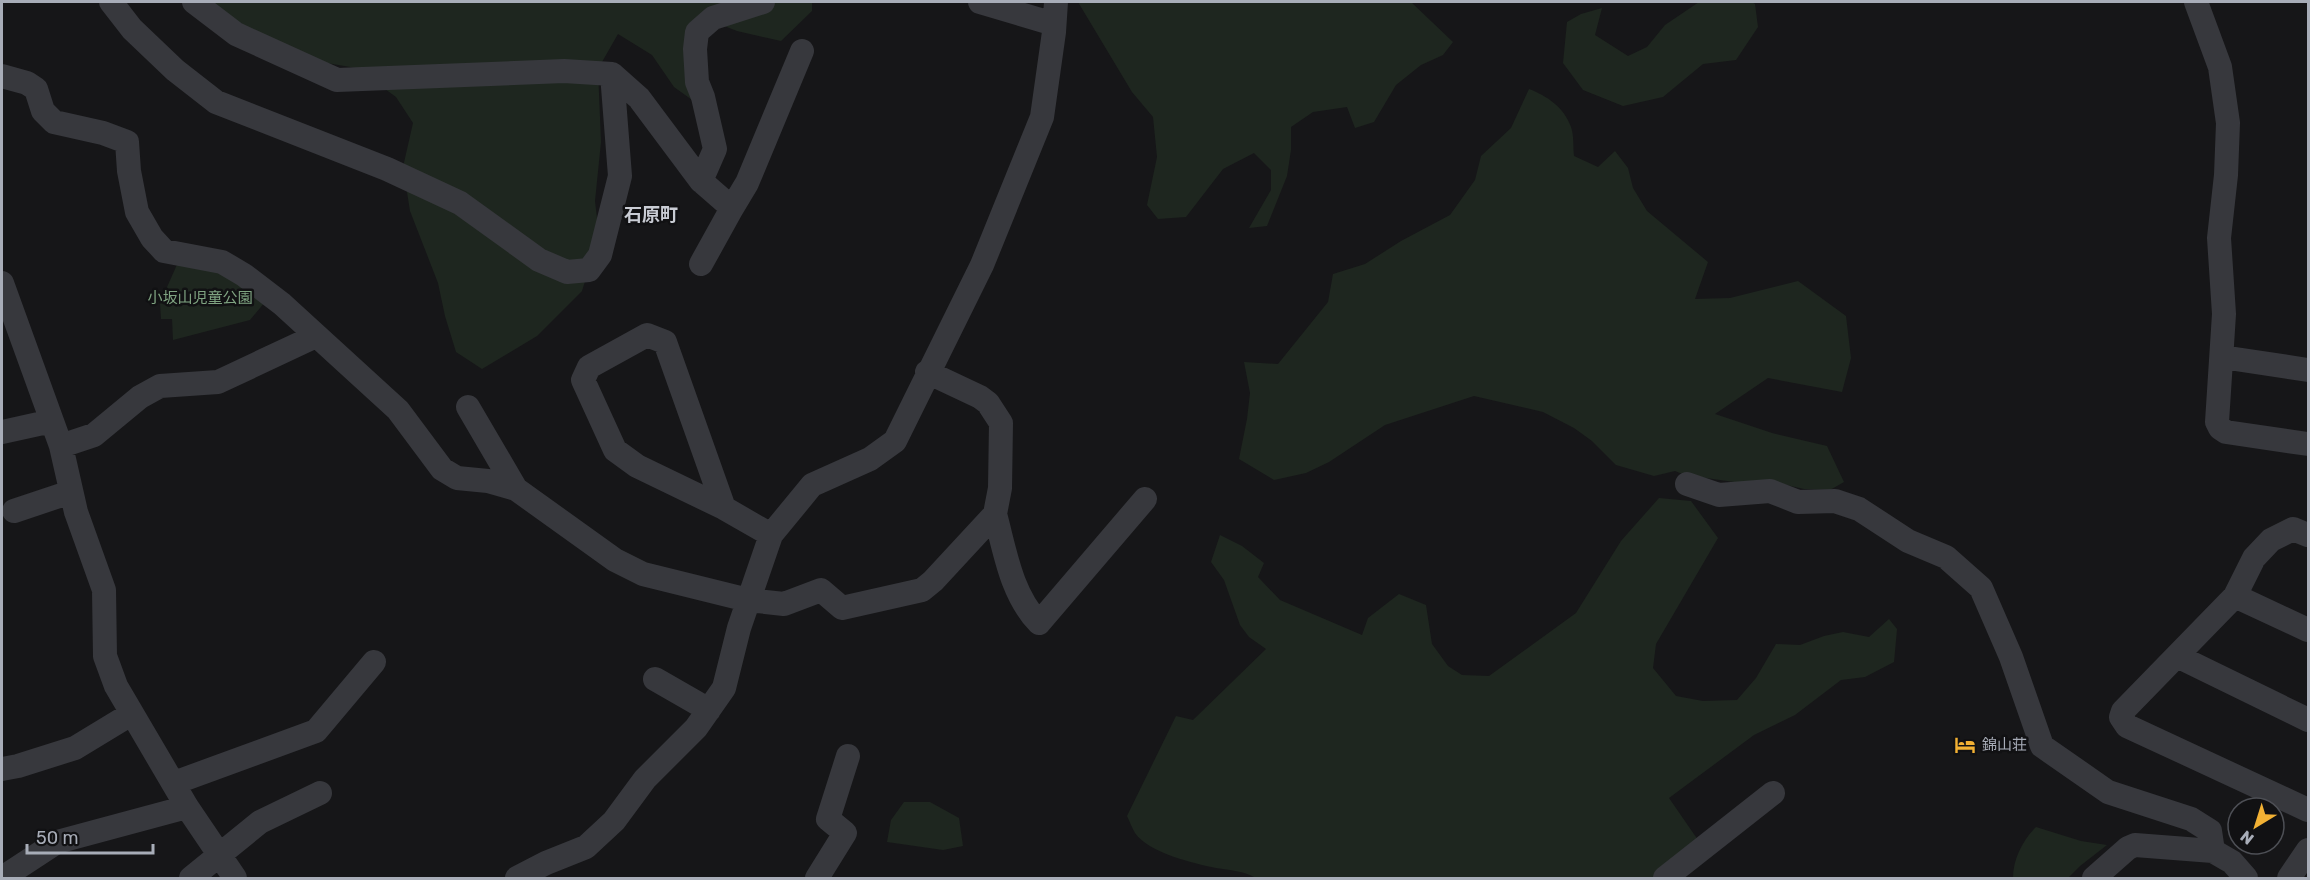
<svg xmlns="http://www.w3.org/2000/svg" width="2310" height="880" font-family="Rubik,'Noto Sans JP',sans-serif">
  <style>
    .green { fill: #1e261f }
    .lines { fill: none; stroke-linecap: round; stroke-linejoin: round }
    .minor { stroke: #37383d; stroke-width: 24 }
    .labels { text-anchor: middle; stroke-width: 5; stroke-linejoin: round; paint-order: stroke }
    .park-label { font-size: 15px; fill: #7fa381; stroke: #111113 }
    .poi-label { font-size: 15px; fill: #a8adb8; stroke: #111113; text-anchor: start }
    .quarter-label { font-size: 18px; font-weight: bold; fill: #c9ccd4; stroke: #111113 }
  </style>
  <rect width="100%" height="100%" fill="#161618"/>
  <path class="green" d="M206 2H812V11L781 41 737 31 714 22 692 60 695 102 674 87 652 55 618 34 598 69 601 142 595 201 599 236 582 291 537 336 482 369 456 352 445 316 438 283 410 211 403 167 413 123 396 97 356 68 321 62 252 30Z
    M1078 2H1411L1453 42 1443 55 1421 65 1396 85 1374 122 1355 128 1347 107 1313 112 1291 127V150L1287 176 1267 226 1249 228 1271 190V170L1254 153 1223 169 1186 217 1158 219 1147 205 1157 157 1153 117 1132 92Z
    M1699 2H1752L1755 4 1758 27 1736 60 1703 64 1663 97 1623 106 1583 90 1563 63 1567 22 1581 14 1602 8 1595 35 1628 56 1647 47 1665 25Z
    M1529 89C1547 96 1564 107 1571 127 1574 135 1573 147 1574 156L1598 167 1615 151 1628 168 1633 188 1647 211 1708 262 1695 299 1730 298 1798 281 1846 316 1851 358 1842 392 1768 378 1715 414 1772 433 1827 446 1844 482 1830 490 1804 489 1782 484 1741 483 1685 475 1675 471 1654 476 1616 465 1592 441 1574 428 1543 412 1474 396 1385 425 1329 462 1306 473 1274 480 1239 459 1247 419 1250 393 1244 362 1278 364 1328 302 1333 274 1365 264 1401 241 1450 215 1475 180 1481 156 1511 128Z
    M179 260 222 267 265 302 250 320 173 340 172 319H161L160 303Z
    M1659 498 1691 501 1718 538 1656 644 1653 668 1676 696 1703 701 1737 700 1756 678 1776 644 1800 645 1824 636 1843 632 1869 637 1889 619 1897 629 1894 662 1865 677 1841 680 1795 715 1754 735 1669 798 1698 840 1664 878H1256C1244 871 1230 870 1216 868 1193 863 1149 853 1135 833 1132 828 1130 822 1127 816L1176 716 1193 720 1266 649 1249 637 1240 625 1224 580 1211 562 1220 535 1242 546 1264 563 1258 577 1280 600 1362 635 1368 618 1399 594 1426 605 1432 644 1448 666 1462 675 1489 676 1576 613 1621 541Z
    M904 802H930L959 818 963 846 943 850 887 842 891 820Z
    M2036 827 2081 841 2107 845 2080 866 2068 878H2013C2013 859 2023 840 2036 827Z"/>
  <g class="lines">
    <path class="minor" d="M111 2 132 29 175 70 216 102 387 169 460 203 539 260 567 272 589 270 600 255 620 176 612 74
      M194 2 236 34 337 80 564 71 612 74 639 98 701 181 715 149 703 97 697 82 695 49 697 32 713 18 763 2
      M980 2 1054 24
      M2196 2 2220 67 2228 123 2226 175 2219 238 2224 314 2217 422 2220 428 2226 432 2308 444
      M2 76 27 83 36 89 43 111 54 122 103 133 127 142 129 171 137 212 152 238 164 251 222 262 244 275 282 304 398 410 442 469 457 478 488 481 516 489 615 560 643 574 748 600 784 604 821 590 842 608 922 590 933 581 995 514 1000 488 1001 423 988 403 980 397 927 372
      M701 181 732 208 747 183 802 51
      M701 264 732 208
      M2 283 61 446 76 512 104 590 105 656 116 686 187 807 235 878
      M2222 357 2308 370
      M468 407 516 489
      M2 432 52 421
      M61 446 94 435 140 397 160 386 218 382 316 336
      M1687 484 1719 495 1770 491 1798 502 1835 501 1859 509 1908 541 1946 557 1981 588 2011 657 2042 746 2108 792 2191 819 2210 831 2213 851
      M724 508 665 342 647 335 589 367 583 380 615 450 637 466 724 508 771 535
      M14 511 71 492
      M995 514C1005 551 1011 594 1039 623L1145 499
      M2308 535 2293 529 2271 540 2254 558 2235 596 2123 711 2121 717 2127 726 2308 810
      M2235 596 2308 630
      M2177 656 2308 720
      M655 679 709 710
      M2 769 18 766 75 748 131 714
      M174 783 316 731 374 662
      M2 878 57 842 187 807
      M191 878 260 822 320 793
      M517 878 546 863 586 847 614 821 645 779 696 728 724 688 739 628 771 535 812 485 870 459 895 441 982 265 1042 117 1054 32 1056 2
      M817 878 845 833 828 819 848 756
      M1665 878 1773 793
      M2094 878 2128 848 2135 845 2213 851 2232 862 2246 878
      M2289 878 2308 850"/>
  </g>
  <defs>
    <g id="hotel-bare" transform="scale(1.62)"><path d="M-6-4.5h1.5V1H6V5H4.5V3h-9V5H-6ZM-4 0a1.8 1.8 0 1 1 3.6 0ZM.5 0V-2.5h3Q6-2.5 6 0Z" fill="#f2b134" stroke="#111113" stroke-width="2.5" paint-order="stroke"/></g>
  </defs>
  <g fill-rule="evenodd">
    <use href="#hotel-bare" x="1965" y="745"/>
  </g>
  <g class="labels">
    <g class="park-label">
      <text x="200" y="303">小坂山児童公園</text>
    </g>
    <g class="poi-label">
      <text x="1982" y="750">錦山荘</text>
    </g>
    <g class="quarter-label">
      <text x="651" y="221">石原町</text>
    </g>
  </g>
  <rect width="2310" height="880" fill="none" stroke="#a8adb8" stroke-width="6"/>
  <g transform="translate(2256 826) rotate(218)"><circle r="28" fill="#111113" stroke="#4d4f55" stroke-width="1.5"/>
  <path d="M0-4.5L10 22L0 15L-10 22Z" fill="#f2b134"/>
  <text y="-9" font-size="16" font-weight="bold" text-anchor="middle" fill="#a8adb8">N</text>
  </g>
  <path d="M27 844v9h126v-9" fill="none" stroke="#a8adb8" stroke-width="3"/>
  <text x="36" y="844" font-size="18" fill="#a8adb8" stroke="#111113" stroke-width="4.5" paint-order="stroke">50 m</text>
</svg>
